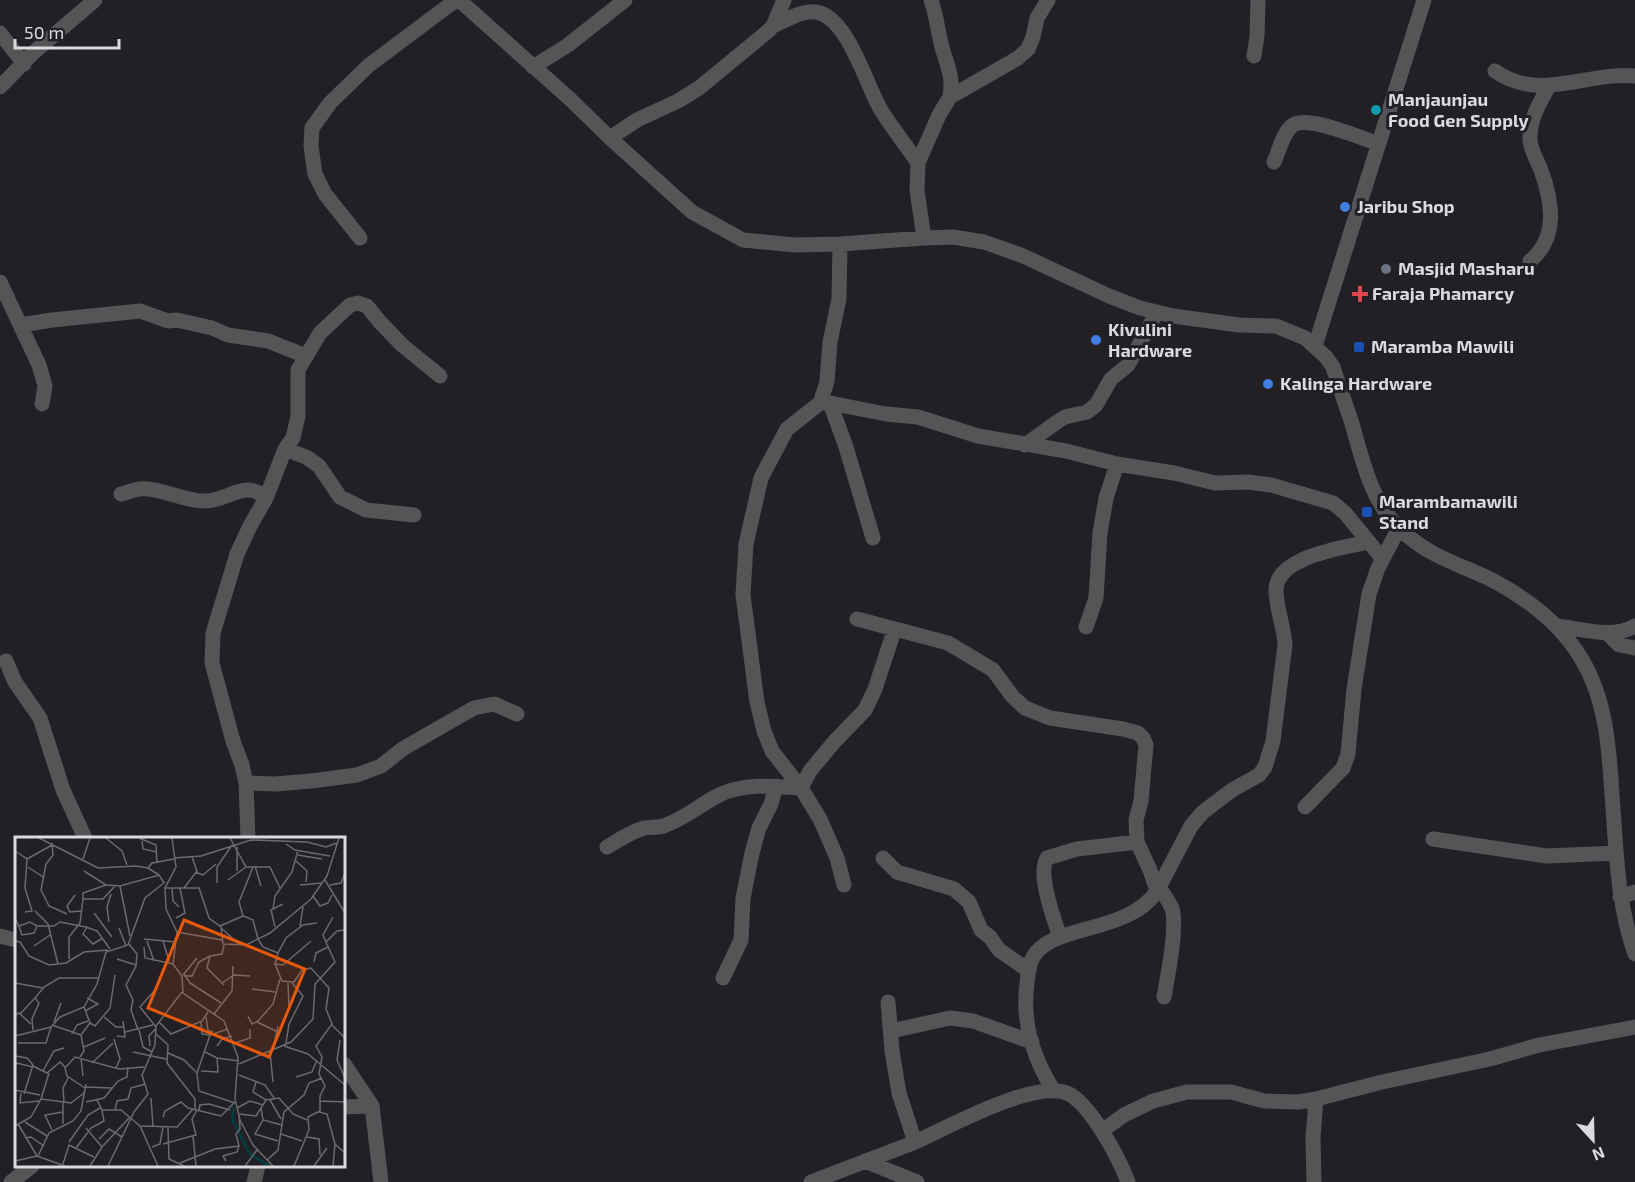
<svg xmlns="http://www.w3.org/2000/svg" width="1635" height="1182" font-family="'Exo 2',sans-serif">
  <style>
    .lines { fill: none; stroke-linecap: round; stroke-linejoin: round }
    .minor { stroke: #555457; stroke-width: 15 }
    .culture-dot { fill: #0f9aa8; stroke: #232025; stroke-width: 2 }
    .shop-dot { fill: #3f7fe0; stroke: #232025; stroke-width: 2 }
    .worship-dot { fill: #6b7280; stroke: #232025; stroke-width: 2 }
    .health-dot { fill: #e0444e; stroke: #232025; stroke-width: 2 }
    .transit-dot { fill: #1a4fb4; stroke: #232025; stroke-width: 2 }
    .labels { text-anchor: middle; stroke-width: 6; stroke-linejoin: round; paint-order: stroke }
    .poi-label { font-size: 18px; font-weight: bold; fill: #dcdade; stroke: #232025; text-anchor: start }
    .inset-river { fill: none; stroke: #033c3f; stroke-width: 3 }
    .inset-road { fill: none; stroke: #6d6a6f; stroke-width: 1.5 }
    .view { fill: #e8590c; fill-opacity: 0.15; stroke: #e8590c; stroke-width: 3 }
    .inset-edge { fill: none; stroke: #dcdade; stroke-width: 3 }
  </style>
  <rect width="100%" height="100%" fill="#232025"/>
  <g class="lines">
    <path class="minor" d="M459 0 570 99 610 138 692 212 743 240 795 245 840 244 924 238 953 237 984 242 1021 255 1109 296 1140 308 1173 316 1239 325 1276 326 1305 338 1326 357 1333 367C1339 387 1347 407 1353 427 1363 463 1372 502 1400 529 1427 555 1453 562 1486 577 1524 596 1559 622 1581 658 1606 699 1609 747 1612 794 1616 848 1617 903 1635 954
      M931 0C937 17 938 34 943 51 949 70 953 78 950 97
      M773 26C787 20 801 10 816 12 848 17 866 85 881 110 892 128 906 145 918 163
      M0 33 24 64
      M1254 56 1257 36 1258 0
      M533 67 568 45 625 0
      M1495 71C1540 103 1588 71 1635 76
      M0 87 33 53 95 0
      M610 138 637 120 678 101 699 88 767 32 773 26 784 0
      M1274 162C1279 151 1283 132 1293 125 1309 115 1361 138 1379 144
      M360 238 325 194 315 174 311 146 312 128 330 103 368 66 456 0
      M924 238 917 190 918 163 939 115 950 97 1018 58 1028 49 1033 37 1037 18 1048 0
      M840 244 839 299 830 342 827 382 820 403 787 429 761 478 746 544 743 595 757 702 764 731 772 751 801 788 820 819 837 858 844 885
      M1530 261C1559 237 1552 201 1541 170 1537 160 1530 149 1530 139 1529 120 1540 102 1549 86
      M0 282 39 365 45 386 42 404
      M21 325 52 320 140 311 168 321 177 320 212 328 228 335 268 341 306 356
      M1315 346 1424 0
      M820 403H830L886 414 918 417 978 436 1066 451 1117 464 1174 473 1215 483 1248 482 1271 485 1333 503 1345 513 1382 558
      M830 403 846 447 873 538
      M1025 445 1057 422 1065 417 1087 412 1096 405 1111 379 1128 365 1157 312
      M285 449 306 457 319 466 340 497 366 510 414 515
      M121 494C126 493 133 490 139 489 161 487 182 501 204 501 228 502 244 478 266 498
      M857 619 948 643 993 670 1013 697 1025 708 1050 718 1123 729 1138 733 1143 738 1146 745 1141 801 1136 820 1137 842 1150 870 1157 891C1128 935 1049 923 1032 959 1027 971 1027 983 1026 995 1024 1029 1036 1063 1054 1091
      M1557 626C1582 629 1612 639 1635 626
      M1086 627 1096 598 1100 533 1106 498 1117 464
      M1607 633 1619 645 1635 648
      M6 661 15 682 40 718 63 790 85 838
      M246 783 275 784 311 781 357 775 381 766 404 748 474 708 494 704 517 714
      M1305 807 1343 768 1348 754 1354 689 1369 594 1378 568 1399 528
      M248 838 246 783 242 765 233 741 212 663 213 633 237 554 250 526 266 498 285 449 293 438 298 416V370L320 333 350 305 358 303 367 306 379 321 402 345 440 376
      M1433 839 1547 856 1616 853
      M607 847C619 840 630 832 644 828 651 827 659 828 666 825 686 818 701 804 719 795 743 783 775 786 801 788L810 771 834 742 865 710 875 689 894 631
      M883 858 897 872 954 889 969 902 981 930 990 937 999 950 1028 970
      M1159 888C1164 895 1171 903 1173 912 1176 935 1168 974 1164 997
      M1157 891 1191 826 1203 812 1232 790 1259 775 1265 767 1273 741 1285 645C1284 626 1276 608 1276 590 1276 557 1344 547 1369 542
      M1620 897 1635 892
      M0 936 16 940
      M1060 937C1054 919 1037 875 1047 858L1077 849 1137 842
      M723 978 741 940 743 898 752 853 759 828 771 804 776 786
      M888 1002 892 1051 899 1093 915 1142
      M891 1031 950 1018 973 1021 1032 1042
      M344 1064 372 1106 381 1182
      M344 1107 372 1106
      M1102 1131 1124 1115 1153 1101 1187 1092H1231L1264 1101 1299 1102 1316 1099 1382 1082 1490 1059 1539 1045 1635 1027
      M865 1161 917 1182
      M11 1182 32 1166
      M254 1182 258 1166
      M811 1182C845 1169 879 1156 913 1143 945 1129 1034 1079 1067 1093 1090 1103 1119 1158 1128 1182
      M1314 1182 1313 1138 1316 1099"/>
  </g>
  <circle class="culture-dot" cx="1376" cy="110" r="6"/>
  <g class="shop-dot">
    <circle cx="1345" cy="207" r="6"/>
    <circle cx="1096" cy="340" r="6"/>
    <circle cx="1268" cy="384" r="6"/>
  </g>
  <circle class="worship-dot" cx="1386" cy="269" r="6"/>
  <path class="health-dot" d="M1357 285h6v6h6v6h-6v6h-6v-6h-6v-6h6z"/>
  <g class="transit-dot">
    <rect x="1353" y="341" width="12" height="12" rx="3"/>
    <rect x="1361" y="506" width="12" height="12" rx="3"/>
  </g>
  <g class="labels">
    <g class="poi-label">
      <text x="1388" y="106">Manjaunjau<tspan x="1388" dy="21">Food Gen Supply</tspan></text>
      <text x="1357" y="213">Jaribu Shop</text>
      <text x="1398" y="275">Masjid Masharu</text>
      <text x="1372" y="300">Faraja Phamarcy</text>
      <text x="1108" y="336">Kivulini<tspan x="1108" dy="21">Hardware</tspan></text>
      <text x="1371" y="353">Maramba Mawili</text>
      <text x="1280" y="390">Kalinga Hardware</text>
      <text x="1379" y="508">Marambamawili<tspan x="1379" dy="21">Stand</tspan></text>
    </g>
  </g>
  <g transform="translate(15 837)">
    <rect width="330" height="330" fill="#232025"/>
    <path class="inset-river" d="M218 270V284L235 317 254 329"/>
    <path class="inset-road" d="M24 1 83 31 121 29 133 31 144 38M91 1 107 14 112 28M124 1 141 8 142 26M157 1 161 30 150 51 151 72 162 95 158 127 167 139 168 156 209 184 223 220 220 262 225 283 238 308 258 329M215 1 231 30H255L265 51M127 4 128 12 142 15M37 6 38 18 31 27 26 53 34 69 52 77M271 7 280 13 315 19M222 10V34M0 14 12 22 10 51 17 74 10 75M283 18 307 22M159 21 186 19 236 3 292 5 311 10 322 6M12 22 37 8M68 22 75 1M281 24 292 34 291 45M240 29 246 49M13 30 28 40M238 30 224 65 228 79 238 83 243 102M133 31 137 26 159 22M69 34 91 48 105 49 144 38 149 46M180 35 188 38 201 27M213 43 231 30M310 43 330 76M202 46V30L217 8M285 48 307 46M315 48 326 46 330 36M105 49 115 99M150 51H184L194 81 206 90 208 107 231 108 255 96 296 62 312 39 324 1M169 51 182 34 177 20M157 52 158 64 164 70M60 58 52 69 55 75 66 74M298 59 305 69 313 66 317 58M68 62V56L91 48M258 72 260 59 277 35 283 13M20 74 33 87 43 127M79 76 97 100M0 81 4 89 15 85 22 89H39L45 85 71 90 82 94 95 112M161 81 170 76 165 51M94 85 92 70 96 57M4 89 7 98 19 96 22 89M205 89 228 79M285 89 288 70M72 90 68 97 78 107 88 101M260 90 256 73 268 67M104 91 111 109M206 91 224 107M162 95 207 103M129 102 161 105M243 102 248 110 263 116 260 127 267 144 279 145 287 133 296 131 314 151 311 172 317 187 301 209 307 220 304 237 310 249 305 259V274L293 280 294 293 279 329M0 104 5 105 14 119 34 128 51 126 69 115 93 113M132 104 139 124M148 104 154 124M311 105 308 98 318 80M114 107 122 117 121 129 111 148 118 163 116 173 123 193M209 108 207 117 195 119 192 131 209 148M19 109 35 98M129 110 130 121 158 127M263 116 271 101 288 88 302 86M54 122V100L65 86 68 62H88L101 48M102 122 121 128M299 125 301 116 313 110M260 127 268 128 296 104M169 137 175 146 206 166M168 138 182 121M169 139H177L184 125 195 119M0 146 28 151M207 146 219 138 235 139M273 146 274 171M237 152 260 155M140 153 125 170 141 190M70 174 83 167 72 161M5 177 20 161M199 177 217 154 218 129M0 178 4 176 16 187M233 179 237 187 243 184 258 167 265 142M89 180 101 190H109M191 180 193 193 198 195M39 185 46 166M144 185 156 197 187 184 193 175M186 185 187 197 195 198M242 185 263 195M75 186 80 189 95 171 100 138M316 187 330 201M37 188 66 198M18 193 17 182 24 166 20 161 29 150 44 141H83M124 193 128 210 137 215M110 195 138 188M57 197 62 188 73 184M141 197 153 208 152 226 180 262V272M0 199 36 190 45 180 69 170 82 147 91 115 113 108 130 61 150 45M102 199 110 200 108 184M99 202 105 222 101 231M325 203 322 223 330 241M3 206H31L36 190M220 206 235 201V192M271 206 274 187 288 159 277 146M135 209 134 199 141 191M202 209 207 202 217 199M269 209 293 217 330 248M69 210 90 201M258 213 263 189M118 215 151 222M190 215 202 221 224 224M255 215 258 245M153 216 169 223 182 236 184 254 220 266M0 219 12 221 18 228 9 257M65 220 69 214 66 198 75 186 69 170M66 221 68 239M77 226 98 206M224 227 276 205 298 182 300 147 320 125 311 105 322 94 330 93M0 229 2 226 18 230M18 229 32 236 45 225 50 230M28 234 39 214 49 211M186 234 203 235 202 221M182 236 195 198 213 192M224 238 250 248 259 261M281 240 297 235 301 225M241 245 238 255 251 263 264 261 278 277 292 283M71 250 97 251M70 251 52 239 50 231 60 220 104 232 129 230M0 253 25 258M6 256 5 266 24 264M136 261 138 289M26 262 34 236M82 263 87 273H106L125 289 143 329M251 263 246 271 248 283 267 288M255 263 266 282M305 264 330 265M49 265 48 251 53 241M71 265 89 261 103 244 112 240 113 230M222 271 235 264 248 268M100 273 102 264 113 262 116 251 130 247M184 273 185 268 194 267 215 273M304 275 312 277 320 307 330 316M224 277 241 279 246 271M148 280 150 274 166 265 173 271 206 279 219 266M248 283 240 297 263 304M10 285 32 299M3 287 22 319M48 287V265M0 289 16 280 26 262 56 266 69 256M125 289 162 290 178 272M71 291 87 310M153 291 154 322 169 329M37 293 30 278 48 275M266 297 287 304M178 299 181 329M292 300 304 302 305 318M10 301 16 300 29 309M84 302 94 292 107 300M54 305 73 278 85 271M148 307 181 298 177 282 182 273M137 310 145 307 148 290M61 311 76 291 89 284 87 273M23 319 34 296 58 284 66 274 71 247M252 323 263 313 269 275 289 258 294 246 307 241M0 324 22 319 50 329M211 324 208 319 222 315 224 309M165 326 200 312 224 309 221 297 225 292 224 279M48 327 54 308 79 320M75 329 87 310 114 281M93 329 119 275 133 257 127 238 140 208 141 189 167 155M230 329 242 313M299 329 312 311M318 329 320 307"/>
    <path class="view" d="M169 83 290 132 254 220 133 171Z"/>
    <rect width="330" height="330" class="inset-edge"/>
  </g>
  <g transform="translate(1593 1140) rotate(158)" stroke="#232025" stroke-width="4.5" paint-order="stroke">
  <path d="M0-4.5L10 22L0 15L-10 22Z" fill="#dcdade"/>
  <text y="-9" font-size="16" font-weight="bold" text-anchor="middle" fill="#dcdade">N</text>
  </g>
  <path d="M15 39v9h104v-9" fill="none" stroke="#dcdade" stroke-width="3"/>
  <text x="24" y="39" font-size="18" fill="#dcdade" stroke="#232025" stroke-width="4.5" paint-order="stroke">50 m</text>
</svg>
